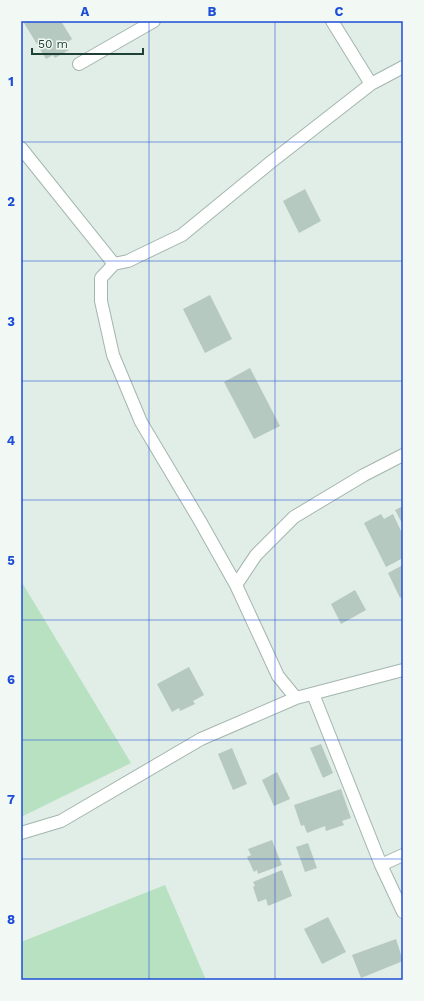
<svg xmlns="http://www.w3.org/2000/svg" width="424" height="1001" font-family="'Work Sans',sans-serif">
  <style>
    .green { fill: #b7e1c1 }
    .building { fill: #b6c9c0 }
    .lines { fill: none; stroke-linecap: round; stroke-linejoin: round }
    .street-casing { stroke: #a3b6ae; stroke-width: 14 }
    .street { stroke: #fff; stroke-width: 12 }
    .grid { fill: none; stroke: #1d4ed8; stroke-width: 1; stroke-opacity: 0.55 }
    .neatline { fill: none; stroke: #1d4ed8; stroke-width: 1.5 }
    .grid-label { font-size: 13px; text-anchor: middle; font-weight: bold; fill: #1d4ed8 }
  </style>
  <rect width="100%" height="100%" fill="#e1ede7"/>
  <path class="green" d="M21 581 131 763 21 817Z
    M165 885 206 980H21V942Z"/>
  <path class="building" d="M27 21H61L72 39 65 44 69 50 55 58 53 55 46 59 24 23Z
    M305 189 321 221 299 233 283 201Z
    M210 295 232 339 205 353 183 309Z
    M250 368 280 426 254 439 224 382Z
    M403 506V525L395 510Z
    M381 514 384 519 393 514 403 535V558L386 567 364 523Z
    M403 565V596L400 598 388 573Z
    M355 590 366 610 341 624 331 604Z
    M189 667 204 695 193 701 195 704 180 711 179 708 172 712 157 684Z
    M321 744 333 773 323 778 310 748Z
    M232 748 247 784 233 790 218 754Z
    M277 772 290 799 274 806 262 780Z
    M341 789 351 818 342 821 344 825 326 831 325 826 307 833 304 825 301 826 294 805Z
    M272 840 282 865 258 874 257 870 254 872 247 857 251 855 248 849Z
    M308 843 317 868 305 872 296 847Z
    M282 870 292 896 268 906 266 899 258 902 253 887 255 886 253 882Z
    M328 917 346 952 322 964 304 929Z
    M396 939 403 961 361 978 352 955Z"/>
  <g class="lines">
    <g class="street-casing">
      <path id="street" d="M332 21 371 84
        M79 64 154 21
        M21 148 114 264
        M236 585 256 555 294 517 364 475 403 455
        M313 694 381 865
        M296 698 278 676 236 585 200 521 141 422 113 355 101 301V278L114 264 128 261 182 235 271 162 371 84 403 67
        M21 833 61 821 201 739 296 698 403 670
        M403 855 381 865 403 912"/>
    </g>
    <use href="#street" class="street"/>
  </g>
  <path class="grid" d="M149 21V980M275 21V980M21 142H403M21 261H403M21 381H403M21 500H403M21 620H403M21 740H403M21 859H403"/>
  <rect width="424" height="1001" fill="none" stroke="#f2f9f5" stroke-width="44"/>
  <path d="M32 48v6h111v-6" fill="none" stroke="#1f4036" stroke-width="2"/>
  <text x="38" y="48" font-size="12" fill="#1f4036" stroke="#f2f9f5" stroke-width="3" paint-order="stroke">50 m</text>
  <rect x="22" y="22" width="380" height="957" class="neatline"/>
  <g class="grid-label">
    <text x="85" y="16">A</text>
    <text x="212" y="16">B</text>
    <text x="339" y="16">C</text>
    <text x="11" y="86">1</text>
    <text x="11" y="206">2</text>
    <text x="11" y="326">3</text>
    <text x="11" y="445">4</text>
    <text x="11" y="565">5</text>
    <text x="11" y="684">6</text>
    <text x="11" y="804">7</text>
    <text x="11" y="924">8</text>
  </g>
</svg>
